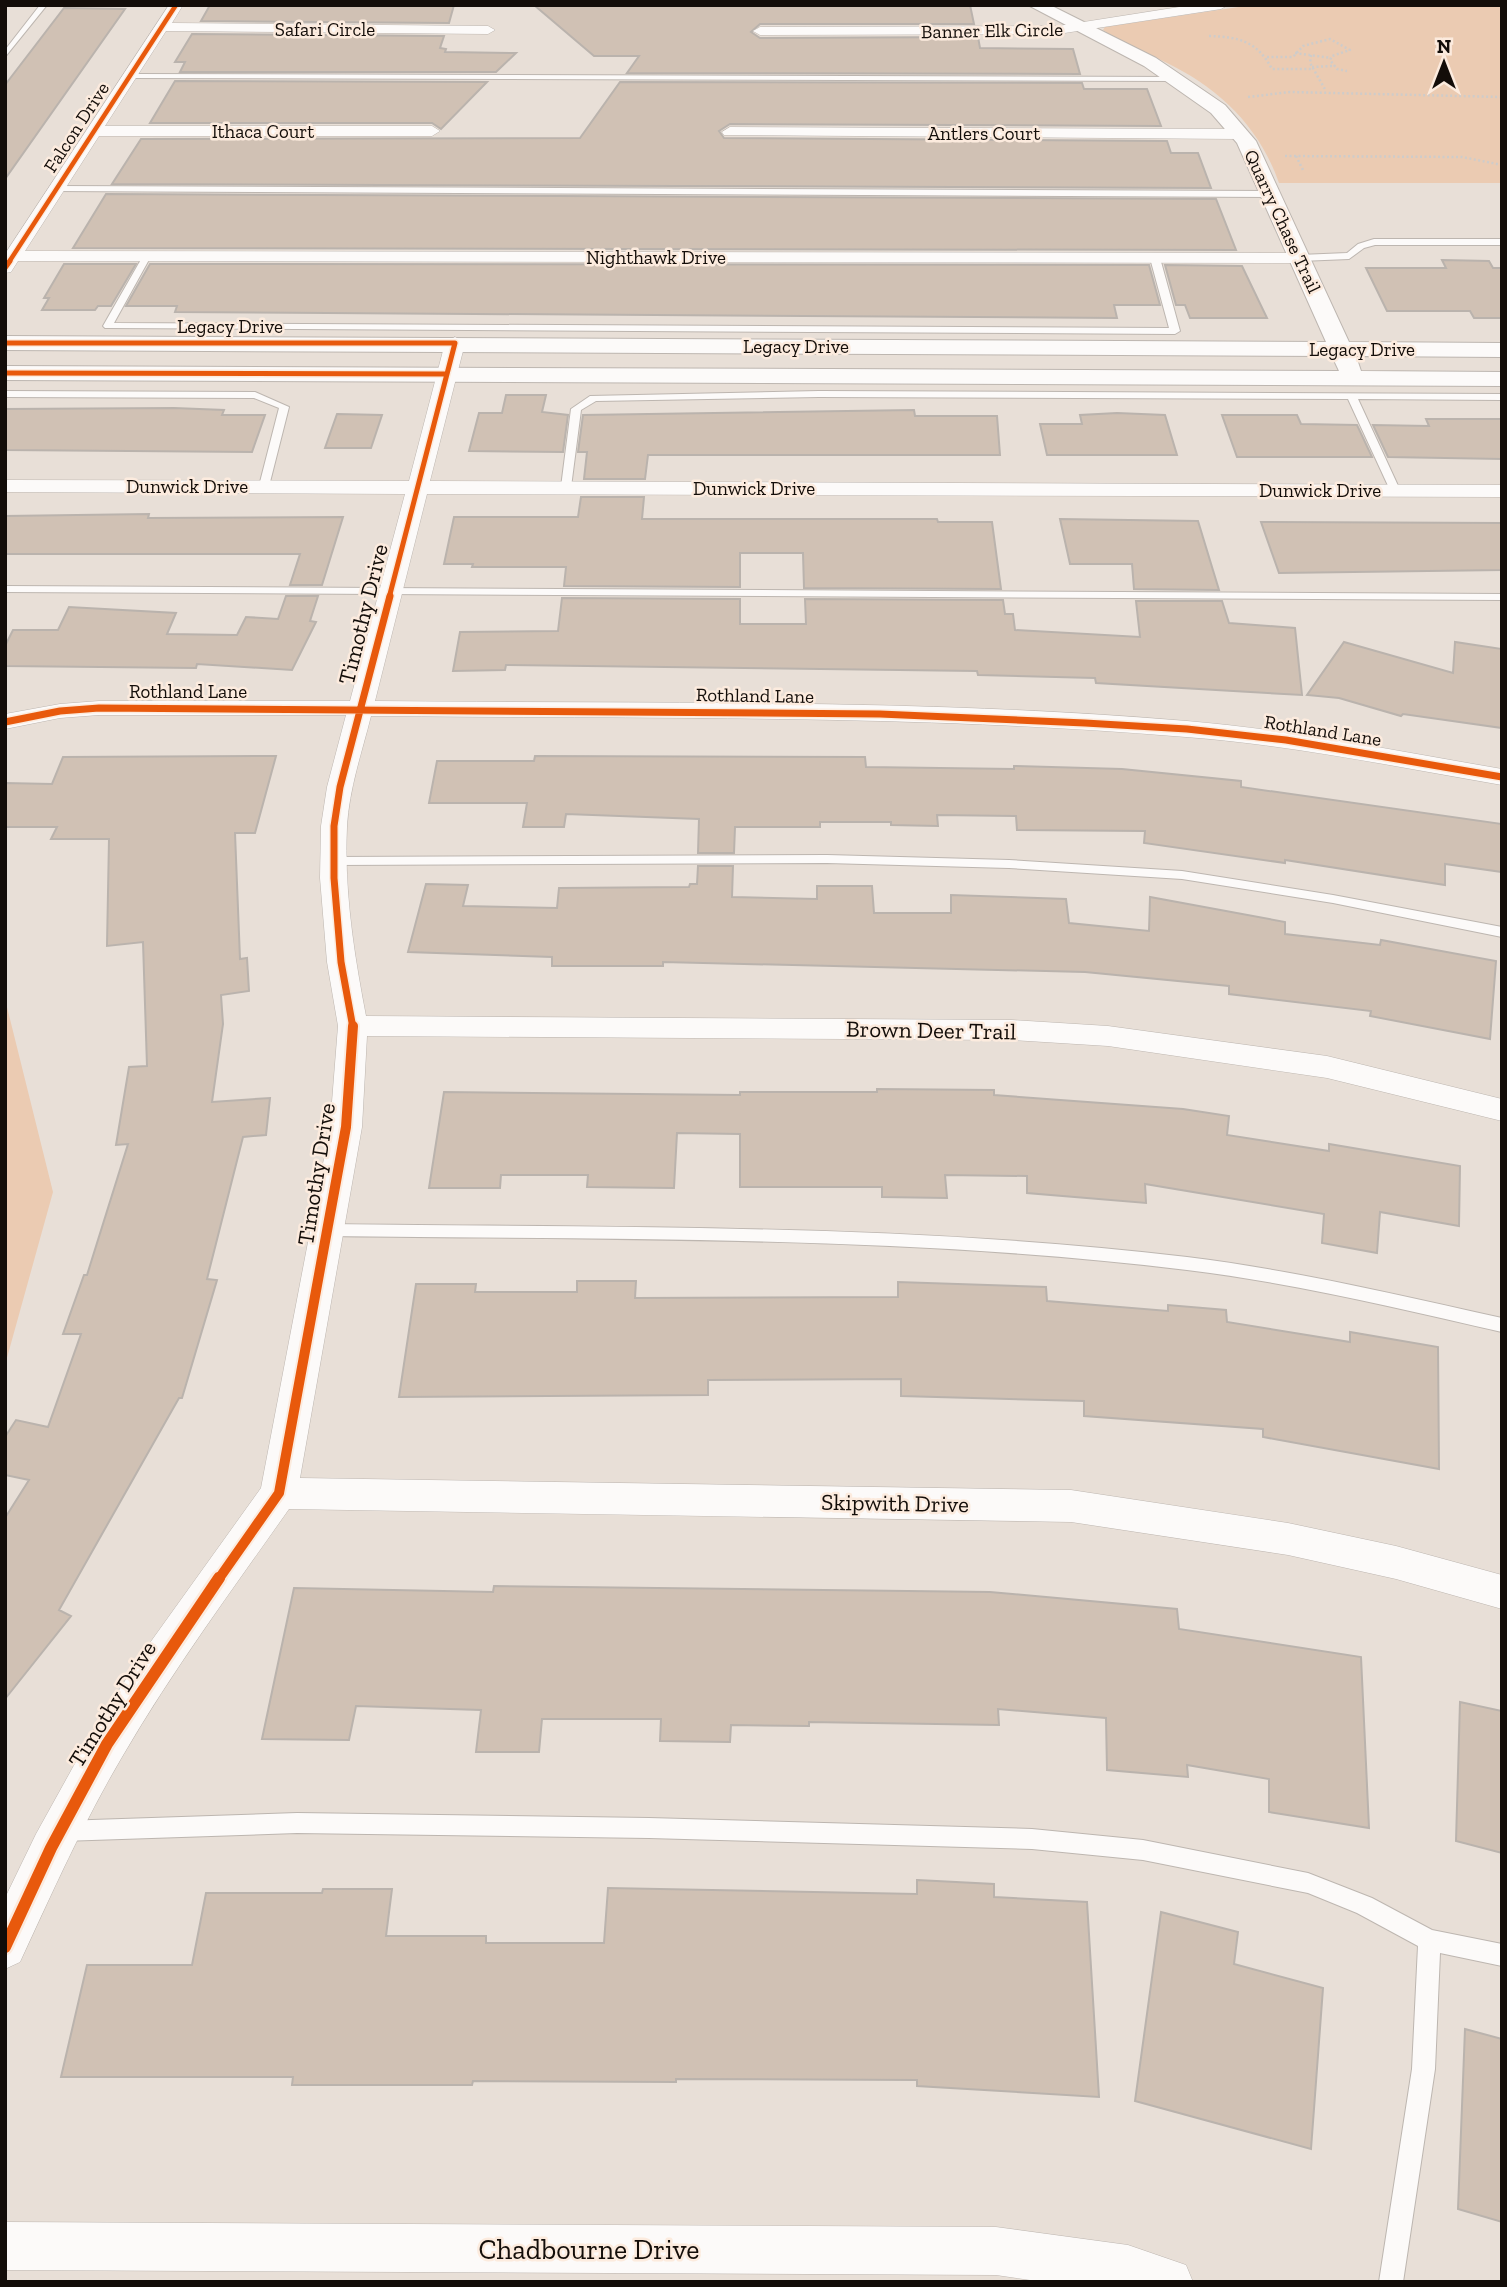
<svg xmlns="http://www.w3.org/2000/svg" width="1507" height="2287" font-family="'Zilla Slab',serif">
  <style>
    .green { fill: #ebcbb2 }
    .building { fill: #d0c1b4; stroke: #bab3ad; stroke-width: 2 }
    .lines { fill: none; stroke-linecap: round; stroke-linejoin: round }
    .lane-casing { stroke: #bdb6b0; stroke-width: 2 }
    .street-casing { stroke: #bdb6b0; stroke-width: 1 }
    .secondary-casing { stroke: #bdb6b0; stroke-width: 2 }
    .path { stroke: #ceccca; stroke-width: 2.5; stroke-dasharray: 2 2.5; stroke-linecap: butt }
    .lane { fill: #fcfaf9; fill-rule: evenodd }
    .street { fill: #fcfaf9; fill-rule: evenodd }
    .secondary { fill: #fcfaf9; fill-rule: evenodd }
    .cycleway-far4-casing { stroke: #fcebde; stroke-width: 7 }
    .cycleway-far3-casing { stroke: #fcebde; stroke-width: 8 }
    .cycleway-far2-casing { stroke: #fcebde; stroke-width: 10 }
    .cycleway-far1-casing { stroke: #fcebde; stroke-width: 14 }
    .cycleway-casing { stroke: #fcebde; stroke-width: 17 }
    .cycleway-far4 { stroke: #e8590c; stroke-width: 4.5 }
    .cycleway-far3 { stroke: #e8590c; stroke-width: 5 }
    .cycleway-far2 { stroke: #e8590c; stroke-width: 7 }
    .cycleway-far1 { stroke: #e8590c; stroke-width: 10 }
    .cycleway { stroke: #e8590c; stroke-width: 12 }
    .labels { text-anchor: middle; stroke-width: 5; stroke-linejoin: round; paint-order: stroke }
    .far-street-label { font-size: 19px; fill: #130d09; stroke: #fcebde }
    .street-label { font-size: 23px; fill: #130d09; stroke: #fcebde }
    .near-street-label { font-size: 28px; fill: #130d09; stroke: #fcebde }
  </style>
  <rect width="100%" height="100%" fill="#e8dfd7"/>
  <path class="green" d="M1252 5H1502V183H1279C1259 126 1219 88 1165 62 1145 52 1121 43 1103 30L1105 27Z
    M5 999 53 1192 5 1365Z"/>
  <path class="building" d="M210 5H454L449 23 201 21Z
    M534 5H970L974 24H760L751 32 760 38 978 37 980 48 1073 49 1080 74 627 73 639 56H594Z
    M64 8 125 9 5 179V85Z
    M192 34 444 36 440 48 446 49 445 52 516 53 496 72H180L185 62H175Z
    M175 81 487 82 441 129 432 123H150Z
    M620 82 1082 83 1084 89H1147L1161 126 730 124 719 131 724 138 1167 141 1171 153H1198L1211 188 112 184 141 139 580 138Z
    M106 194 1216 199 1236 250 73 248Z
    M1442 260 1489 261 1493 268H1502V318H1474L1470 311H1387L1366 268H1446Z
    M64 264H136L111 306H98L95 310H42L49 298H44Z
    M150 264 1149 265 1160 305H1114L1117 318 175 312 177 306H126Z
    M1165 265 1242 266 1267 318H1190L1185 305H1176Z
    M506 395H546L542 412 568 415 563 452 469 451 479 413H502Z
    M174 408 224 410 222 415H265L252 452 5 450V409Z
    M914 410 915 416H997L1000 455H648L645 479H584L587 452H578L583 415Z
    M1117 413 1165 415 1177 455H1047L1040 424H1082L1080 415Z
    M337 414 382 415 371 448H325Z
    M1222 415H1297L1301 424 1357 425 1372 457H1237Z
    M1426 419H1502V459L1388 457 1373 425 1429 426Z
    M581 497H644L642 519H937L938 522H992L1001 589 804 588 803 553H740V587L564 586 566 567H472L473 564H444L454 517H578Z
    M149 514 148 518 343 517 322 585H290L300 554H5V516Z
    M1060 519 1198 521 1219 590 1134 589 1132 564H1070Z
    M1261 522 1502 523V570L1279 573Z
    M286 596H318L310 621 316 622 292 670 197 664 196 668 5 666V646L13 630H58L69 607 176 613 167 634 237 635 246 617 278 619Z
    M562 598 740 599V624H806L805 599 1003 600 1005 614H1013L1015 630 1140 637 1136 601H1222L1229 623 1295 628 1302 695 1096 683 1095 678 978 675 977 671 506 665 505 670 453 671 460 632 558 631Z
    M1344 642 1453 673 1455 642 1502 649V728L1403 714 1401 716 1339 698 1307 695Z
    M276 756 255 833H235L240 959 247 958 249 991 221 995 223 1024 212 1102 270 1098 266 1135 243 1137 207 1279 217 1280 182 1398H179L59 1610 71 1616 5 1699V1518L29 1480 5 1475V1437L16 1420 48 1427 81 1334H63L84 1275H87L128 1144 116 1145 129 1067 147 1066 143 942 107 946 109 839H51L57 827H5V783L52 784 63 757Z
    M535 756 865 757 866 767 1014 769V766L1122 769 1241 781V787L1502 824V872L1445 864V885L1285 860V863L1144 843 1145 831 1017 830 1016 816 937 815 938 826 891 825V822H820V827H735L734 853H698L699 819 566 814 564 827H523L527 803H429L437 761H534Z
    M698 866H733L732 897 817 899V886H872L874 913H951V895L1066 899 1069 923 1149 931 1150 897 1285 922V934L1380 945 1381 940 1496 961 1490 1039 1370 1016 1371 1011 1229 994V986L1085 972 663 962V966H552V957L408 952 426 884 468 885 463 906 557 908 559 888 689 887 690 884H697Z
    M877 1089 994 1090V1095L1183 1109 1229 1116 1227 1135 1329 1151V1144L1460 1166 1459 1226 1380 1212 1377 1253 1322 1243 1324 1214 1145 1184 1146 1203 1027 1193V1176L945 1175 947 1198 882 1197V1187H740V1134L677 1133 674 1188 587 1187 588 1175H501L500 1188H429L444 1092 740 1095V1092H877Z
    M577 1281H636L635 1298 898 1297V1282L1046 1287 1047 1301 1168 1311V1305L1226 1310 1227 1322 1350 1342V1332L1438 1347 1439 1469 1263 1437V1429L1084 1416V1401L901 1396V1379L708 1380V1395L399 1397 416 1284H476L475 1292H577Z
    M494 1586 990 1592 1177 1609 1179 1629 1361 1657 1369 1828 1269 1812V1779L1187 1765 1188 1777 1107 1770 1106 1718 998 1709 999 1725 809 1722V1726L731 1725 730 1742 660 1741 661 1719H542L539 1752H476L481 1710 356 1706 349 1740 262 1739 294 1588 493 1592Z
    M1460 1702 1502 1711V1853L1456 1841Z
    M917 1880 994 1884V1897L1087 1902 1099 2097 917 2086V2080L676 2079V2082L473 2081 472 2085H292L293 2077H61L87 1965H192L206 1893H322L323 1889H392L386 1936H486V1943H604L608 1888 917 1894Z
    M1161 1912 1238 1932 1234 1964 1323 1988 1311 2149 1135 2101Z
    M1465 2029 1502 2039V2222L1458 2209Z"/>
  <g class="lines">
    <g class="lane-casing">
      <path id="lane" d="M40 5H47L5 57V50Z
        M130 74 1177 77 1181 79 1177 81 127 78Z
        M56 186 1271 191 1275 194 1271 197 53 191V187Z
        M1374 239H1502V245H1375L1364 248 1349 259 1300 261 1295 258 1300 255 1347 253 1358 244Z
        M147 253 151 256 114 323 1169 328 1150 258 1155 255 1160 258 1180 331 1175 334 105 328 103 326 143 256Z
        M5 391 255 392 289 407 269 486 264 489 259 486 279 408 254 398 5 397Z
        M819 391 1502 394V400L1358 399 1400 490 1395 493 1390 490 1348 399 819 397 596 401 581 410 571 487 566 490 561 487 571 409 590 396Z
        M5 586 1502 594V600L5 592Z
        M827 855 1009 860 1182 871 1333 895 1502 927V937L1333 903 1182 879 1009 868 827 863 334 865 327 861 334 857Z
        M327 1224C614 1228 902 1223 1187 1257 1293 1270 1398 1295 1502 1318V1332C1398 1308 1293 1283 1187 1270 902 1235 614 1240 327 1236L321 1234 319 1230 321 1226Z
        M297 1813 649 1818 1032 1829 1143 1840 1308 1873 1372 1898 1432 1930 1502 1944V1966L1440 1953 1435 2069 1403 2282H1379L1412 2069 1418 1946 1357 1913 1308 1893 1143 1860 1032 1849 649 1838 297 1833 62 1841 55 1838 52 1831 55 1824 62 1821Z"/>
    </g>
    <g class="street-casing">
      <path id="street" d="M169 5H183L172 23 488 26 495 30 488 34 166 31 105 126H432L440 131 432 136H99L25 251 1300 253 1309 258 1300 263 18 261 11 272 5 273V254Z
        M1192 5H1228L1221 9 1058 34 760 35 753 31 760 27 1058 26Z
        M730 127 1238 129 1246 134 1238 139 724 135 722 132Z
        M455 337 465 343 430 481 1502 485V497L427 494 375 701C645 704 918 698 1187 721 1293 730 1397 751 1502 769V785C1397 767 1292 745 1186 737 915 714 642 719 371 716 362 752 349 789 347 827 344 890 354 954 366 1016L1012 1020 1108 1026 1327 1056 1502 1099V1121L1327 1078 1108 1046 1012 1040 367 1036 362 1127 300 1478 1071 1490 1288 1523 1396 1546 1502 1575V1609L1396 1579 1288 1555 1071 1522 289 1509C232 1590 172 1671 122 1757 83 1823 52 1893 20 1962L5 1969V1898L36 1834 93 1731 142 1654 261 1488 330 1127 338 1026 327 962 320 878 321 826 327 787 346 715H99L60 718 5 729V714L60 704 99 701H350L405 494 5 492V480L409 481 445 343Z
        M5 2222 996 2227 1128 2245 1186 2265 1193 2282H1044L996 2275 5 2270Z"/>
    </g>
    <g class="secondary-casing">
      <path id="secondary" d="M1028 5H1050L1156 58 1225 105 1256 141 1349 342 1502 343V357L1356 356 1361 371 1502 372V386L5 380V366L1339 371 1332 356 5 350V336L1326 342 1237 143 1211 113 1144 66Z"/>
    </g>
    <path class="path" d="M1209 36C1239 37 1257 41 1272 69H1313
      M1295 53 1331 58
      M1311 55 1310 63 1326 91
      M1267 57H1293L1303 46 1330 39 1350 50 1332 56 1330 60 1337 69 1347 71
      M1312 67 1332 66
      M1248 97 1290 92 1502 97
      M1285 156 1462 157 1502 165
      M1296 156 1303 170"/>
    <use href="#lane" class="lane"/>
    <use href="#street" class="street"/>
    <use href="#secondary" class="secondary"/>
    <g class="cycleway-far4-casing">
      <path id="cycleway-far4" d="M9 262 176 5"/>
    </g>
    <g class="cycleway-far3-casing">
      <path id="cycleway-far3" d="M5 268 10 261
        M5 343H455L389 598
        M5 373 446 374"/>
    </g>
    <g class="cycleway-far2-casing">
      <path id="cycleway-far2" d="M5 722 60 711 99 708 880 714 1085 723 1187 729 1286 740 1502 777
        M353 1028 341 962 334 878V826L340 787 390 596"/>
    </g>
    <g class="cycleway-far1-casing">
      <path id="cycleway-far1" d="M218 1580 279 1493 346 1127 353 1026"/>
    </g>
    <g class="cycleway-casing">
      <path id="cycleway" d="M5 1947 51 1848 107 1744 219 1578"/>
    </g>
    <use href="#cycleway-far4" class="cycleway-far4"/>
    <use href="#cycleway-far3" class="cycleway-far3"/>
    <use href="#cycleway-far2" class="cycleway-far2"/>
    <use href="#cycleway-far1" class="cycleway-far1"/>
    <use href="#cycleway" class="cycleway"/>
  </g>
  <g class="labels">
    <g class="far-street-label">
      <text x="325" y="36">Safari Circle</text>
      <text transform="translate(992 30) rotate(-1)" y="7">Banner Elk Circle</text>
      <text transform="translate(76 127) rotate(-57)" y="7">Falcon Drive</text>
      <text x="263" y="138">Ithaca Court</text>
      <text x="984" y="140">Antlers Court</text>
      <text transform="translate(1283 221) rotate(65)" y="7">Quarry Chase Trail</text>
      <text x="656" y="264">Nighthawk Drive</text>
      <text x="230" y="333">Legacy Drive</text>
      <text x="796" y="353">Legacy Drive</text>
      <text x="1362" y="356">Legacy Drive</text>
      <text x="187" y="493">Dunwick Drive</text>
      <text x="754" y="495">Dunwick Drive</text>
      <text x="1320" y="497">Dunwick Drive</text>
      <text x="188" y="698">Rothland Lane</text>
      <text transform="translate(755 695) rotate(1)" y="7">Rothland Lane</text>
      <text transform="translate(1323 730) rotate(9)" y="7">Rothland Lane</text>
    </g>
    <g class="street-label">
      <text transform="translate(363 614) rotate(-76)" y="8">Timothy Drive</text>
      <text transform="translate(931 1030) rotate(1)" y="8">Brown Deer Trail</text>
      <text transform="translate(316 1174) rotate(-81)" y="8">Timothy Drive</text>
      <text transform="translate(895 1503) rotate(1)" y="8">Skipwith Drive</text>
      <text transform="translate(112 1704) rotate(-58)" y="8">Timothy Drive</text>
    </g>
    <g class="near-street-label">
      <text x="589" y="2259">Chadbourne Drive</text>
    </g>
  </g>
  <rect width="1507" height="2287" fill="none" stroke="#130d09" stroke-width="14"/>
  <g transform="translate(1444 63)" stroke="#fcebde" stroke-width="5" paint-order="stroke">
  <path d="M0-5L12 26L0 18L-12 26Z" fill="#130d09"/>
  <text y="-10" font-size="19" font-weight="bold" text-anchor="middle" fill="#130d09">N</text>
  </g>
</svg>
